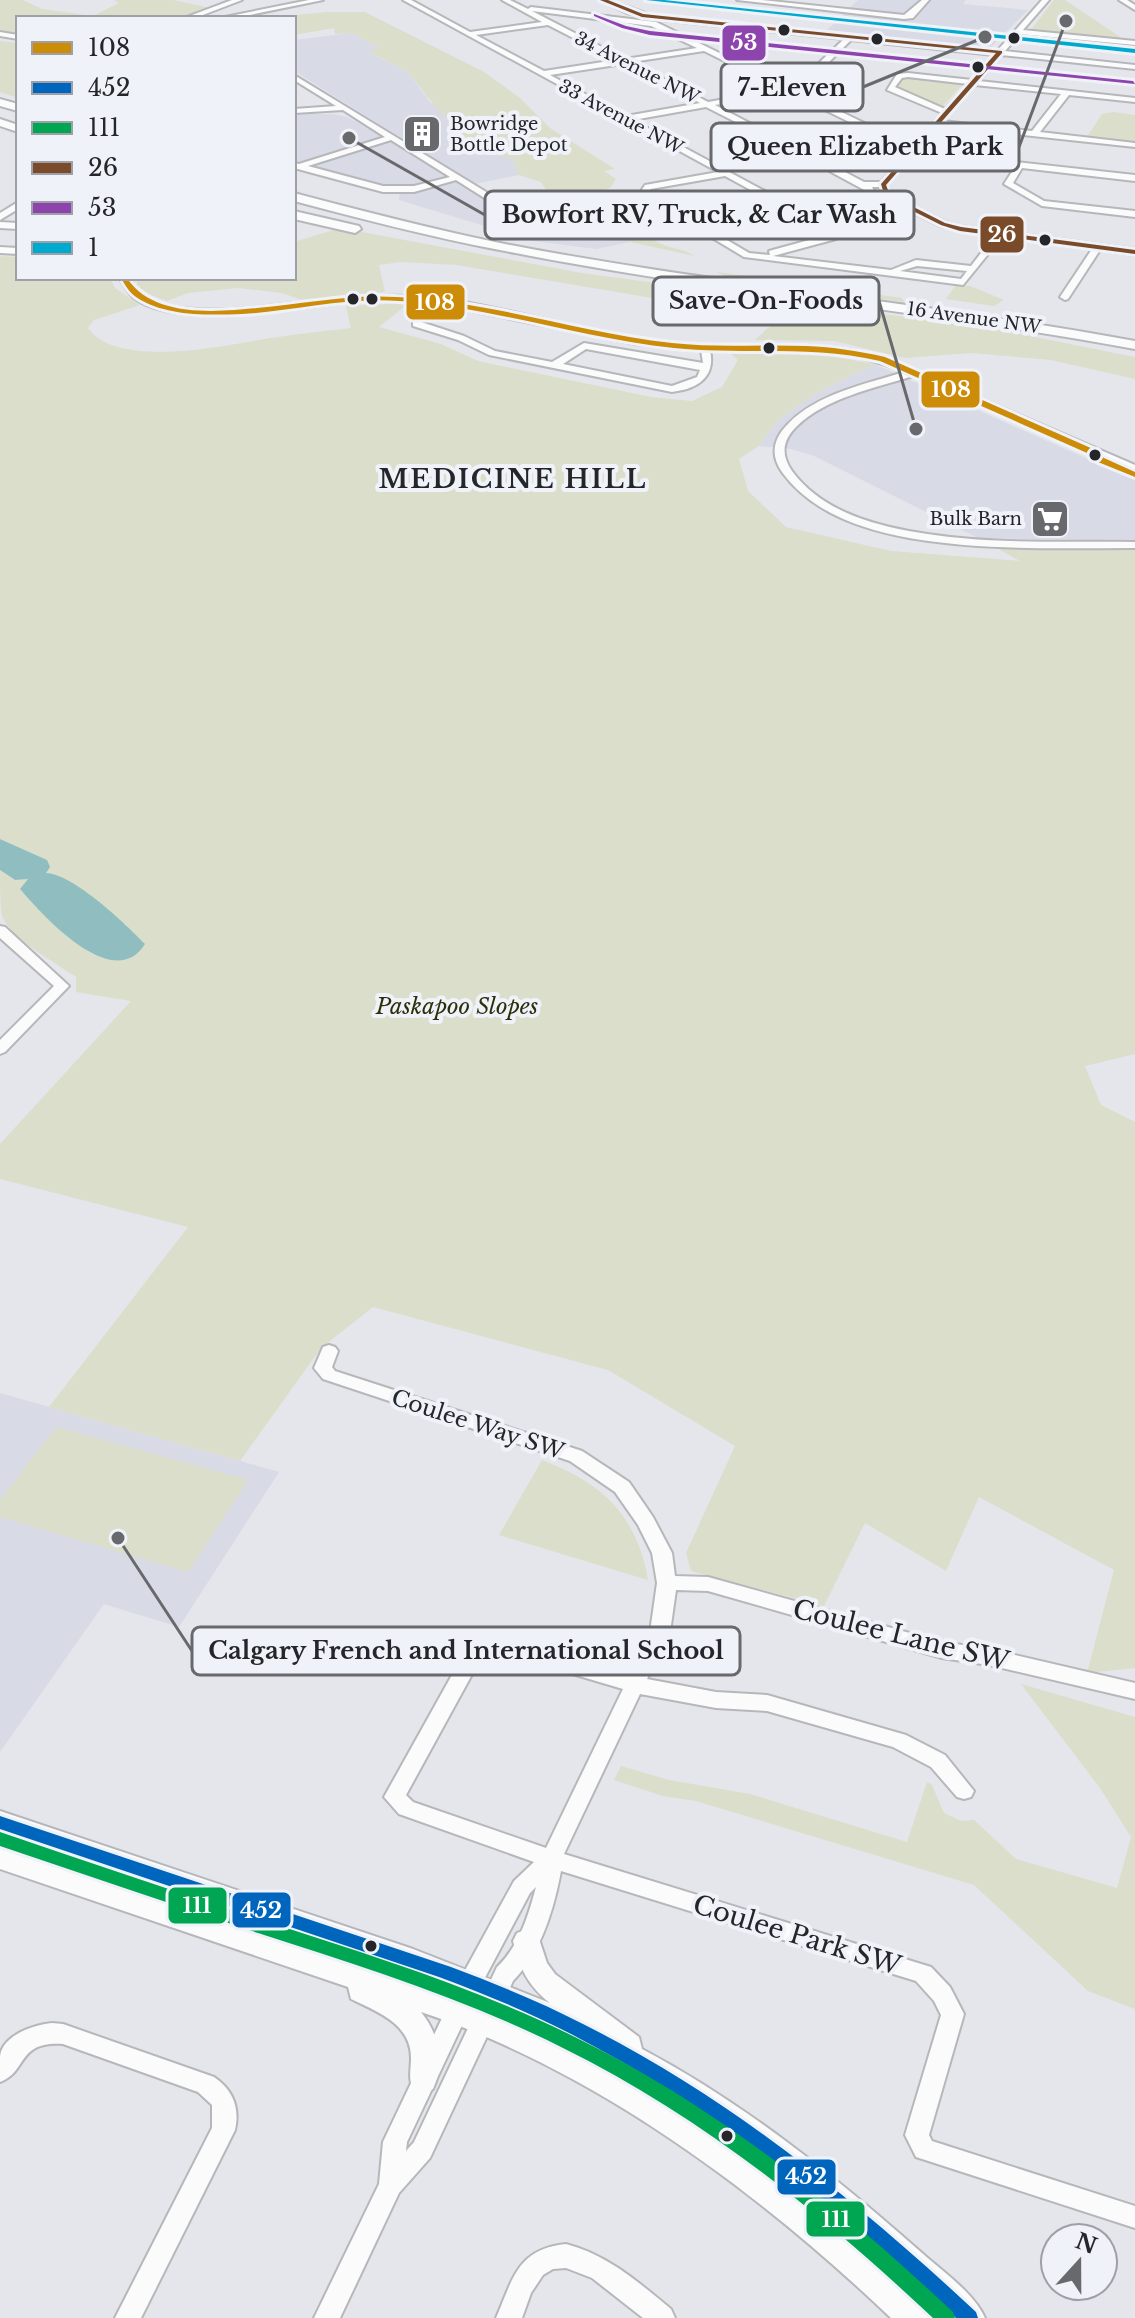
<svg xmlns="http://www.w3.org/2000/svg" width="1135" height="2318" font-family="'Libre Baskerville',serif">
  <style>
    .built { fill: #d8dae5 }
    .green { fill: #dadeca }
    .water { fill: #90bec0 }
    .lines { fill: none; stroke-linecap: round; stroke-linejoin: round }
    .minor-casing { stroke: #b6b7ba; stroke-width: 4 }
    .major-casing { stroke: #b6b7ba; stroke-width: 4 }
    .highway-casing { stroke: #b6b7ba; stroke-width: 4 }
    .minor { fill: #fbfbfc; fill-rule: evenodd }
    .major { fill: #fbfbfc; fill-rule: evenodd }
    .highway { fill: #fbfbfc; fill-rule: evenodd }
    .bus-1-casing { stroke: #f0f2fa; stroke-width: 6 }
    .bus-2-casing { stroke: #f0f2fa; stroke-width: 6 }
    .bus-3-casing { stroke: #f0f2fa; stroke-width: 6 }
    .bus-4-casing { stroke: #f0f2fa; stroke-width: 6 }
    .bus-5-casing { stroke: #f0f2fa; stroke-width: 6 }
    .bus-6-casing { stroke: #f0f2fa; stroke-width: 6 }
    .bus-1 { fill: #cd8c08; fill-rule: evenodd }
    .bus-2 { fill: #0065bd; fill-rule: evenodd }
    .bus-3 { fill: #00a651; fill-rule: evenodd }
    .bus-4 { fill: #7a4b2a; fill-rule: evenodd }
    .bus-5 { fill: #8e44ad; fill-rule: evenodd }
    .bus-6 { fill: #00a9ce; fill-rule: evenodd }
    .bus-dot { fill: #252629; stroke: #f0f2fa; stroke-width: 3 }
    .labels { text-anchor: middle; stroke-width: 8; stroke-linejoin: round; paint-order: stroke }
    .far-street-label { font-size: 18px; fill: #252629; stroke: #f0f2fa }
    .far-poi-label { font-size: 18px; fill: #252629; stroke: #f0f2fa; text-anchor: start }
    .park-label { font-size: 22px; font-style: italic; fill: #2c3009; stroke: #f0f2fa }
    .street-label { font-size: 22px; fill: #252629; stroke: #f0f2fa }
    .far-district-label { font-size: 26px; font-weight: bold; letter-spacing: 2px; fill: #252629; stroke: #f0f2fa }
    .near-street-label { font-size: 26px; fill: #252629; stroke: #f0f2fa }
    .leader { fill: none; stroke: #68696d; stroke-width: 3 }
    .callout-dot { fill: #68696d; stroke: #f0f2fa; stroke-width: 3 }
    .callout { fill: #f0f2fa; stroke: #68696d; stroke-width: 3 }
    .callout-label { font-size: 24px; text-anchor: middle; font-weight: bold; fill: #252629 }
    .line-badge { stroke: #f0f2fa; stroke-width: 3 }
    .badge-label { font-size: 22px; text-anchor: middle; font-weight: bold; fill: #fff }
  </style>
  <rect width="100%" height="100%" fill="#e5e6eb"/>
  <path class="built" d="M858 0H922L902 15 847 10Z
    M929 0H966L963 4 1028 10 990 48 827 30 846 12 909 19Z
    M352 33 382 49 369 53 407 71 430 102 455 119 469 147 513 159 519 175 475 184 294 71V40Z
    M294 114H331L347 117 389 138 511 211 544 206 568 207 613 228 630 242 596 249 534 241 399 200 400 191 383 189 294 164Z
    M874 364 1135 480V541L978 538 814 456 791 449 759 446 777 421 816 393Z
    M0 1393 279 1472 179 1627 104 1604 0 1752Z"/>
  <path class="green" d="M0 0H23L42 9 93 16 119 3 114 0H173L211 8 178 18H18V34L0 32Z
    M1054 0H1065L1126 41 1030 31Z
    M327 12H365L484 72 520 98 550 128 615 169 604 171 616 179 610 188 595 192 597 195 638 191 639 195 700 232 668 239 662 235 653 239C665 249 681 247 695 256L630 242 613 228 568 207 544 206 550 196 541 182 519 175 513 159 469 147 456 139 455 119 442 115 407 71 368 52 380 48 352 33 335 34 334 28 294 35V18H266Z
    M0 41 18 43V98L0 92Z
    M905 77 956 82 963 84 943 106 937 107 895 88Z
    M1113 112 1135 115V143L1087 137 1102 114Z
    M340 228 582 273 1000 330 1135 357V379L1051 360 971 353 905 358 834 341 755 340 778 319 456 265 402 262 379 265 385 292 302 300 282 293 238 288 188 293 167 301 149 294 137 285V278H294V242Z
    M0 256 18 257V278H110L115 288 140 305 94 320 88 328C115 367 213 348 253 341 285 335 318 332 351 328L346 306 409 303 379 327 441 344 478 361 651 397 692 401 722 387 738 360 729 352H809L874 364 816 393 777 421 759 446 739 459 748 491 786 527 891 551 1020 561 993 546 1135 550V1054L1085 1066 1101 1105 1135 1122V1668L1087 1673 1114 1570 979 1497 946 1571 865 1523 824 1606 691 1571 686 1553 735 1446 608 1370 373 1307 321 1348 240 1461 49 1407 188 1227 0 1179V1144L131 1001 76 992V977C56 963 11 939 2 916 0 903 0 884 0 870L14 880 29 879 20 889 62 932 95 956 128 926 46 873 47 860 0 839Z
    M717 272 902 298 904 302 729 278Z
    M956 285 970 286 1004 300 994 306 946 299Z
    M56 1427 248 1480 188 1572 0 1517V1500Z
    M542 1460C602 1483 637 1515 648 1580L499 1535Z
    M1021 1684 1135 1717V2009L1088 1991 974 1885 696 1801 663 1796 614 1780 621 1766 669 1780 750 1794 907 1842 927 1782 932 1785 944 1813 961 1821 974 1820 1016 1859 1117 1888 1131 1837 1100 1788Z"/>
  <path class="water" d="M0 839 47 860 50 867 46 873C73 874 125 923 145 944 114 994 44 917 20 889L28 879 15 880 0 870Z"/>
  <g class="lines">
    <g class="minor-casing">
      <path id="minor" d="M232 0H242L195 18H184Z
        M309 0H323L235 18H220Z
        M403 0H411L470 32 542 22 502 0H510L528 9 531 7 656 22 789 87 797 84 844 39 652 19 627 13 600 0C616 0 635 11 652 15L997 51 1042 0H1049L1023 30 1135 41V45L1020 34 1005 51 1135 65V69L1001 55 979 81 1135 98V102L1069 95 1040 132 1135 143V147L939 126 917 151 1135 175V181L1022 168 1013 183 1044 201 1135 211V217L1042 206 1004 184 1015 167 913 156 887 185 891 195 946 222 961 226 1135 249V255L1100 250 1068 299 1065 300 1060 297 1092 249 1002 237 963 285 744 257 639 194 645 185 718 172ZM532 11 651 26 697 48 625 59ZM548 25 616 60 544 71 476 35ZM851 40 994 55 972 80 908 73 897 74 887 90 942 113 915 143 885 133 796 90 803 88ZM704 51 781 89 708 102 632 62ZM623 64 700 103 626 116 550 75ZM908 77 968 84 945 109 895 87 902 78ZM975 85 1061 94 1032 131 943 121ZM788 92 874 134 798 148 715 105ZM706 107 789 149 713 163 633 120ZM882 137 912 147 881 182H864L805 151ZM796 153 868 192 835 229 720 167ZM725 176 831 234 769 251 770 255 749 253 648 193 651 189ZM872 187H880L884 198 940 226 994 236 971 266 916 260 891 270 773 256 836 239 876 194ZM917 266 967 271 961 279 900 271Z
        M737 0H761L904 15 922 0H929L913 18 904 19Z
        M1119 0H1127L1135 5V10Z
        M0 32 18 35V39L0 36Z
        M294 75 519 212 520 214 513 216 456 180 414 192H383L294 168V163L299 164 385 137 343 110 294 113V109L336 106 294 80ZM391 140 450 177 414 186H383L308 166Z
        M18 202V209L0 220V213Z
        M0 222 18 223V229L0 228Z
        M0 247 18 248V254L0 253Z
        M119 278H129C132 282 135 289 140 293 167 317 243 309 277 305 333 299 390 291 447 299 522 311 597 335 674 343 748 351 809 336 885 357L1135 465V472L913 376C875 388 825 398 796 427 782 441 781 455 792 471 819 508 866 523 909 531 984 545 1059 541 1135 542V548C1059 548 984 551 909 538 861 529 812 513 782 472 770 455 773 439 788 424 816 394 866 384 904 372 839 344 780 350 710 350 716 377 698 389 672 392L489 355 458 340 413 326V319L436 304C408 302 379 299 351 302 299 307 177 331 134 298 128 293 124 284 119 278ZM446 306 636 344 701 350 703 363 584 343 552 362 495 351 464 336 421 322ZM586 349 700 370 697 377 672 386 563 364Z
        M0 926 5 927 69 986 5 1052 0 1054V1040L54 986 0 938Z
        M329 1345 335 1347 338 1351 332 1367 335 1371 582 1451 629 1482 653 1517 672 1553 675 1576 708 1577 942 1642 989 1649 1135 1683V1699L989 1665 942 1658 708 1591 676 1590 670 1632 647 1679 716 1692 767 1695 906 1735 945 1755 974 1791 971 1797 964 1799 957 1797 931 1767 893 1747 767 1711 716 1708 640 1694 564 1854 931 1967 950 1987 964 2014 929 2135 932 2141 1135 2206V2228L916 2157 905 2135 941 2015 934 2001 916 1981 561 1871C554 1909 541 1953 513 1981L430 2158 399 2193 340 2318H314L379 2184 383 2142 463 1974 514 1881 534 1862 399 1814 384 1797 467 1648 487 1637 505 1638 629 1675 650 1632 657 1583 652 1553 638 1525 615 1492 570 1461 323 1379 314 1368 323 1347ZM490 1653 505 1654 623 1689 546 1848 413 1802 406 1795 481 1658ZM536 1887C528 1917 519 1946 497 1967L414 2142 406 2151 407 2142 480 1987 530 1893Z
        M52 2023 63 2024 214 2077C233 2090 240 2108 235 2130L141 2318H115L212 2128V2105L198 2092 63 2044C16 2041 28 2072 0 2082 0 2074 0 2064 0 2056 3 2035 33 2025 52 2023Z
        M566 2244C608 2255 638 2282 671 2309L675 2318H643L592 2278 566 2268 553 2269 543 2275 531 2293 522 2318H496C513 2279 517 2249 566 2244Z"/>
    </g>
    <g class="major-casing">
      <path id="major" d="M0 1811 413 1949 550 2003C527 1985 520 1968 513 1941L517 1933 527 1929 537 1933 547 1963 555 1974 639 2037 642 2049C744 2103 836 2177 922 2253 942 2271 974 2293 985 2318H947C834 2208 710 2110 569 2038 481 1994 386 1963 292 1932 195 1899 97 1867 0 1833Z
        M0 1847C103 1881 206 1916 309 1950 388 1976 467 2000 542 2035 684 2103 810 2200 924 2307L929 2318H891C759 2192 596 2071 421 2012 439 2034 445 2063 433 2089L423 2093 413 2089C408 2078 411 2070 411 2058 411 2024 378 2012 351 1999L348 1987 0 1869Z"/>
    </g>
    <g class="highway-casing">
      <path id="highway" d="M0 99 18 104V111L0 106Z
        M0 119 18 125V132L0 126Z
        M294 193C363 211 431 229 500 243 710 284 924 302 1135 341V349C924 310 710 292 500 250 431 237 362 219 294 201Z
        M294 211 359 226 361 229 355 233 294 219Z"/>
    </g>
    <use href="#minor" class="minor"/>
    <use href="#major" class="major"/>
    <use href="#highway" class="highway"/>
    <g class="bus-1-casing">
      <path id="bus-1" d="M121 278H127C153 318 216 312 257 308 303 304 350 294 396 297 490 301 580 333 672 343 717 348 762 344 806 346 833 347 859 351 885 357L1093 449 1104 458 1135 472V477L1098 462 1087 453 880 361C811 345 743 355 674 348 581 338 492 307 399 301 346 297 294 311 242 314 208 315 166 317 136 297 129 292 125 285 121 278Z"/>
    </g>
    <g class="bus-2-casing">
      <path id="bus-2" d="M0 1816 451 1967C496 1984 541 2002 585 2025 730 2098 857 2201 976 2312L978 2318H956C840 2209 715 2109 573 2035 530 2013 485 1994 439 1977L0 1829Z"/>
    </g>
    <g class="bus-3-casing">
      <path id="bus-3" d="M0 1832C88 1862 176 1892 265 1921 370 1955 477 1988 577 2038 717 2107 839 2205 953 2312L955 2318H933C821 2213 701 2116 563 2048 466 1999 361 1966 258 1933 172 1904 86 1875 0 1846Z"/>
    </g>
    <g class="bus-4-casing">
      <path id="bus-4" d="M600 0H608L643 14 1002 51V53L886 185 890 195 945 223 961 227 1135 250V254L960 231 941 225 885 197 881 184 996 53 642 17Z"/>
    </g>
    <g class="bus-5-casing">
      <path id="bus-5" d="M594 14 626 26 650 31 1133 81 1135 84 650 35 622 28 594 16Z"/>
    </g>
    <g class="bus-6-casing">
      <path id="bus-6" d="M646 0H664L1135 49V53Z"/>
    </g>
    <use href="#bus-1" class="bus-1"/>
    <use href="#bus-2" class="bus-2"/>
    <use href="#bus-3" class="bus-3"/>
    <use href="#bus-4" class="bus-4"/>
    <use href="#bus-5" class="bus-5"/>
    <use href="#bus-6" class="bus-6"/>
  </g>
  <defs>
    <g id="building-square" transform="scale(2)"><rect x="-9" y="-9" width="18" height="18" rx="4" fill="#68696d" stroke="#f0f2fa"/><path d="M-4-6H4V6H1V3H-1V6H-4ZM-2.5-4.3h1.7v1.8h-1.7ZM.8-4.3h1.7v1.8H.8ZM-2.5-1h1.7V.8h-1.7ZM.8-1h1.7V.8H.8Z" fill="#fff"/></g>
    <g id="supermarket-square" transform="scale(2)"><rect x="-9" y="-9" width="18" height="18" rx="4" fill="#68696d" stroke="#f0f2fa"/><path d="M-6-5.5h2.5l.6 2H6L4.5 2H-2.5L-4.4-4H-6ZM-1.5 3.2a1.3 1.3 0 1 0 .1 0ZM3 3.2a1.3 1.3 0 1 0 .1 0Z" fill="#fff"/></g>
  </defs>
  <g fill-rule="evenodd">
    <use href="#building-square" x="422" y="134"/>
    <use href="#supermarket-square" x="1050" y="519"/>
  </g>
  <g class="bus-dot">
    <circle cx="784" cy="30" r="7"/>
    <circle cx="1014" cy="38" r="7"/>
    <circle cx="877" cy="39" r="7"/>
    <circle cx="978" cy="67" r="7"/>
    <circle cx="1045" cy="240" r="7"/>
    <circle cx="353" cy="299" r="7"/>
    <circle cx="372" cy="299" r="7"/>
    <circle cx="769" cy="348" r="7"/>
    <circle cx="1095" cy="455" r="7"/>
    <circle cx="371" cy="1946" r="7"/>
    <circle cx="727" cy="2136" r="7"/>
  </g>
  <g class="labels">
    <g class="far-street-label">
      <text transform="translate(637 68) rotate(27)" y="6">34 Avenue NW</text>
      <text transform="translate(621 117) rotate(28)" y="6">33 Avenue NW</text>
      <text transform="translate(974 318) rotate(8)" y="6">16 Avenue NW</text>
    </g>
    <g class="far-poi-label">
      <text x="450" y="130">Bowridge<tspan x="450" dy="21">Bottle Depot</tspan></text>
      <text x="1022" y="525" text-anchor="end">Bulk Barn</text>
    </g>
    <g class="park-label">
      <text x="457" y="1014">Paskapoo Slopes</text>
    </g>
    <g class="street-label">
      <text transform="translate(478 1424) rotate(18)" y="8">Coulee Way SW</text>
    </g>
    <g class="far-district-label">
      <text x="513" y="488">MEDICINE HILL</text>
    </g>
    <g class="near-street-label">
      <text transform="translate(901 1635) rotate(14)" y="9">Coulee Lane SW</text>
      <text transform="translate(797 1935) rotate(17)" y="9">Coulee Park SW</text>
    </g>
  </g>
  <path class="leader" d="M985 37L863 87M1066 21L1019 147M349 138L485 215M916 429L879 301M118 1538L192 1651"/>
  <g class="callout-dot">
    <circle cx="985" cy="37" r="8"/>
    <circle cx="1066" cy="21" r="8"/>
    <circle cx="349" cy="138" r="8"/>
    <circle cx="916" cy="429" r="8"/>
    <circle cx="118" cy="1538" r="8"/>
  </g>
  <g class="callout">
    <rect x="721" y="63" width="142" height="48" rx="8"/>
    <rect x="711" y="123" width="308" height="48" rx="8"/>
    <rect x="485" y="191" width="429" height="48" rx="8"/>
    <rect x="653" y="277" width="226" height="48" rx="8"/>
    <rect x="192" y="1627" width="548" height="48" rx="8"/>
  </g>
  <g class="callout-label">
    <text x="792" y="96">7-Eleven</text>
    <text x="865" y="155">Queen Elizabeth Park</text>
    <text x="699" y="223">Bowfort RV, Truck, &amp; Car Wash</text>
    <text x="766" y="309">Save-On-Foods</text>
    <text x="466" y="1659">Calgary French and International School</text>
  </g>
  <g class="line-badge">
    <rect x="721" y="24" width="46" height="38" rx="8" fill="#8e44ad"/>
    <rect x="979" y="215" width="46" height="39" rx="8" fill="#7a4b2a"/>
    <rect x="405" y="283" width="61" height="38" rx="8" fill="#cd8c08"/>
    <rect x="920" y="370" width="61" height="39" rx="8" fill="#cd8c08"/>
    <rect x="167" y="1886" width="61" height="39" rx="8" fill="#00a651"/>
    <rect x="231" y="1891" width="61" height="38" rx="8" fill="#0065bd"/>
    <rect x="776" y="2158" width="61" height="38" rx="8" fill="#0065bd"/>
    <rect x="805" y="2200" width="61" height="38" rx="8" fill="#00a651"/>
  </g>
  <g class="badge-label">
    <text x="744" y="50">53</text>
    <text x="1002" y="242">26</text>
    <text x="435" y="310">108</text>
    <text x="951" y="397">108</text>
    <text x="197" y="1913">111</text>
    <text x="261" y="1918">452</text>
    <text x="806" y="2184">452</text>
    <text x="836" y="2227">111</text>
  </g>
  <rect x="16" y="16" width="280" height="264" fill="#f0f2fa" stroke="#9fa0a6" stroke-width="2"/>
  <rect x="32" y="42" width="40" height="12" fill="#cd8c08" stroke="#9fa0a6" stroke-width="2"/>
  <text x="88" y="56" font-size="24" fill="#252629">108</text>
  <rect x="32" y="82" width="40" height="12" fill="#0065bd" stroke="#9fa0a6" stroke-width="2"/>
  <text x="88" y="96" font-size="24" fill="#252629">452</text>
  <rect x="32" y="122" width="40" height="12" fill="#00a651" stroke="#9fa0a6" stroke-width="2"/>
  <text x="88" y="136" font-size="24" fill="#252629">111</text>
  <rect x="32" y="162" width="40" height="12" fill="#7a4b2a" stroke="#9fa0a6" stroke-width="2"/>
  <text x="88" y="176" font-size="24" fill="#252629">26</text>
  <rect x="32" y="202" width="40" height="12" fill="#8e44ad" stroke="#9fa0a6" stroke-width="2"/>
  <text x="88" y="216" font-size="24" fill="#252629">53</text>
  <rect x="32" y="242" width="40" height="12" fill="#00a9ce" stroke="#9fa0a6" stroke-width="2"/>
  <text x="88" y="256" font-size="24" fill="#252629">1</text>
  <g transform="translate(1079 2262) rotate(21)"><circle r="38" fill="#f0f2fa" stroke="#9fa0a6" stroke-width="2"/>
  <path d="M0-6L14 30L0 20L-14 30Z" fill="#68696d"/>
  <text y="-12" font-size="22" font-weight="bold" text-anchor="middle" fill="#252629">N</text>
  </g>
</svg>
